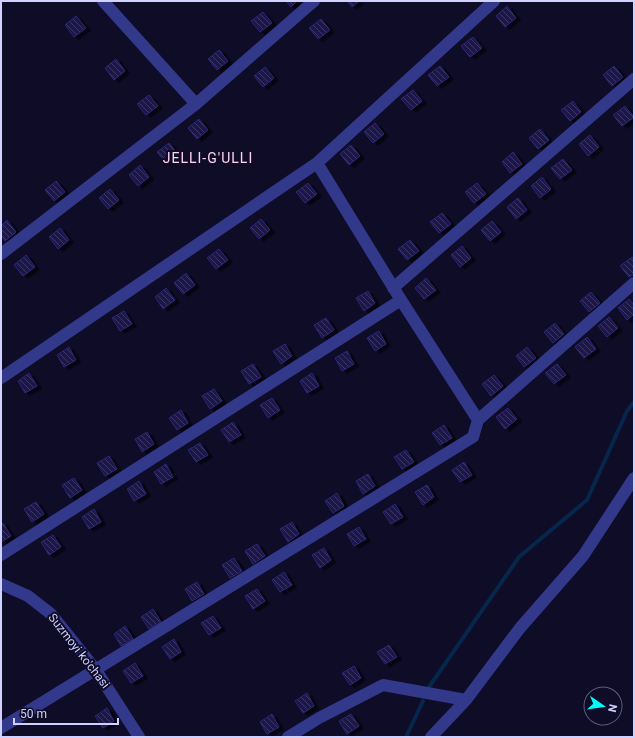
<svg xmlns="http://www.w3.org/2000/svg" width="635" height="738" font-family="Roboto,sans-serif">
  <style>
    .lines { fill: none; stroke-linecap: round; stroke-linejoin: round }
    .stream { stroke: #06274b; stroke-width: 4 }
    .building { fill: url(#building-back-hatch); stroke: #2c2578; filter: url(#shadow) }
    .minor { stroke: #32388a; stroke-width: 12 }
    .labels { text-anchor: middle; stroke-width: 4; stroke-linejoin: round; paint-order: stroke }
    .street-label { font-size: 12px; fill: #d1d1ff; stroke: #0e0c26 }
    .quarter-label { font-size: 14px; letter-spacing: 1px; fill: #ffd3f4; stroke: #0e0c26 }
  </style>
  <defs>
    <pattern id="building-back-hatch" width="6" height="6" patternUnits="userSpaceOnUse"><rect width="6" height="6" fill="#1b1649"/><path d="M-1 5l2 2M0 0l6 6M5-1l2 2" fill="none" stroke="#3b3764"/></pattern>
    <filter id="shadow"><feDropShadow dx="4.5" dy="2.5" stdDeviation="0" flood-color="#0009"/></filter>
  </defs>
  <rect width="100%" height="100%" fill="#0e0c26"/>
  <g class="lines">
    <path class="stream" d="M429 687 519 557 587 500 627 411 634 402
      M406 737 423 701"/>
  </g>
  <path class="building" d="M286 1H297L291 7Z
    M347 1H359L352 7Z
    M507 6 516 18 505 27 496 16Z
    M263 12 272 23 260 32 251 21Z
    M76 16 86 28 74 37 65 25Z
    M321 19 330 30 318 39 309 28Z
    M473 37 482 48 470 57 461 46Z
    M219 50 228 61 217 70 208 59Z
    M116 59 125 71 114 80 105 68Z
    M440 66 449 77 437 86 428 75Z
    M614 66 623 77 612 86 603 75Z
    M265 67 274 78 263 87 254 76Z
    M413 90 422 101 411 110 401 99Z
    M149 95 158 106 146 115 137 104Z
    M573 101 581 112 570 121 561 110Z
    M625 106 634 117 622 126 613 115Z
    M199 119 208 130 197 139 188 128Z
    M375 123 384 134 373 143 364 132Z
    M540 129 549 140 538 149 529 138Z
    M590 135 599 147 588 156 579 144Z
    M169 143 178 154 166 163 157 152Z
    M351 145 360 156 349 165 340 154Z
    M513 152 522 164 510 173 502 162Z
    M563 159 572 170 560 179 551 168Z
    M140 165 149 177 138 186 129 175Z
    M542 177 551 189 540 198 531 186Z
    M56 181 65 192 54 201 45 190Z
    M308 183 317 194 305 203 296 192Z
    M477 183 486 194 474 203 465 192Z
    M110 189 119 200 108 209 99 198Z
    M518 198 527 210 516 219 507 207Z
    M442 213 451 224 439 233 430 222Z
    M261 219 270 230 259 239 250 228Z
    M7 220 16 232 5 241 1 236V226Z
    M492 221 501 232 490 241 481 230Z
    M60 228 69 240 58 249 49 237Z
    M410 240 419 251 407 260 398 249Z
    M462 246 471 258 460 267 451 255Z
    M219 249 228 260 216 269 207 258Z
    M26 255 35 267 23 276 14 265Z
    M632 257 634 260V274L629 277 620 266Z
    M186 273 195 285 183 294 174 283Z
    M426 278 436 290 424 299 415 288Z
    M166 288 175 300 163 309 155 297Z
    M368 291 375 303 364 311 356 298Z
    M591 292 600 303 589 312 580 301Z
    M629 299 634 305V314L627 320 618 308Z
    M124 311 132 324 120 331 112 318Z
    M609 317 618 328 607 337 598 326Z
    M326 318 334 330 322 338 314 325Z
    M555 323 564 334 553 343 544 332Z
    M379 331 386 344 375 351 367 338Z
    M587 337 596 349 584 358 575 347Z
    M285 344 292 356 281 364 273 351Z
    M69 347 76 360 64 367 57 355Z
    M527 347 536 358 524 367 516 356Z
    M347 351 354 364 342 371 335 358Z
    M253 364 261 377 249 384 241 371Z
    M557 364 566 375 554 384 545 373Z
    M29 373 37 386 25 393 18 381Z
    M312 373 319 386 307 393 300 381Z
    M494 375 503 386 491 396 482 384Z
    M214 389 222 401 210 409 202 396Z
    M272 398 280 410 268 418 260 405Z
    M508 408 517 419 505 429 496 417Z
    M181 410 188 423 177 430 169 418Z
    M233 422 241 435 229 442 221 430Z
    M444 425 452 438 440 445 432 433Z
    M147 432 154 444 142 452 135 439Z
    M200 443 208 455 196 462 188 450Z
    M406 450 414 462 402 469 394 457Z
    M109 456 117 469 105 476 97 463Z
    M464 462 472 475 460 482 452 470Z
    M166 464 173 477 161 484 154 472Z
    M368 474 375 486 363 494 356 481Z
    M74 478 82 490 70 498 62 485Z
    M139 481 146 494 134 501 127 489Z
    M427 485 434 497 423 505 415 492Z
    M337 493 344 506 333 513 325 501Z
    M36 502 44 514 32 522 24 509Z
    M395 504 403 517 391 524 383 512Z
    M94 509 101 522 89 529 82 517Z
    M292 522 299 534 288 542 280 529Z
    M3 523 11 536 1 542V524Z
    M359 527 366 539 354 546 347 534Z
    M53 535 61 547 49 555 41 542Z
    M257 544 265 556 253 564 245 551Z
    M324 548 331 560 320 568 312 555Z
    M234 558 242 571 230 578 222 565Z
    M284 572 292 585 280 592 272 580Z
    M197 582 204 594 192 601 185 589Z
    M257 589 265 601 253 609 245 596Z
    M153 609 161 622 149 629 141 617Z
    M213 616 221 628 209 635 201 623Z
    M125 626 133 639 121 646 114 634Z
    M174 639 181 652 170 659 162 647Z
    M389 645 397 657 385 664 377 652Z
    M135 663 143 676 131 683 123 671Z
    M354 666 361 678 350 685 342 673Z
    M307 693 314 706 303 713 295 701Z
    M107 708 114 721 103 728 95 716Z
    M272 714 279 727 267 734 260 722Z
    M351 714 359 726 347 734 339 721Z"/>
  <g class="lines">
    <path class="minor" d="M103 1 196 104
      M317 163 401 300 478 420
      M1 254 196 104 314 1
      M393 288 634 79
      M1 378 317 163 494 1
      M1 555 401 300
      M1 584 28 596 51 614 96 670 139 737
      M1 728 473 437 478 420 634 283
      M288 737 319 718 383 685 466 700
      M431 737 466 700 520 628 583 556 634 478"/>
  </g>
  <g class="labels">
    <g class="street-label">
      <text transform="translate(79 651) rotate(52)" y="4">Suzmoyi ko'chasi</text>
    </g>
    <g class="quarter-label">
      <text x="208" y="163">JELLI-G'ULLI</text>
    </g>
  </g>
  <rect width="635" height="738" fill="none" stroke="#d1d1ff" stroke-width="4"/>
  <g transform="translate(603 706) rotate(103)"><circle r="19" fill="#0e0c26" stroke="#5c5b7d"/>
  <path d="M0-3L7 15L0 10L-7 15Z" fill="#00fcf9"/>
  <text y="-6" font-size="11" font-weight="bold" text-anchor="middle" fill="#d1d1ff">N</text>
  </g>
  <path d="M14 718v6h104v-6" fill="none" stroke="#d1d1ff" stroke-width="2"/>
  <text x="20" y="718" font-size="12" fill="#d1d1ff" stroke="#0e0c26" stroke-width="3" paint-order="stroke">50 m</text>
</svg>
